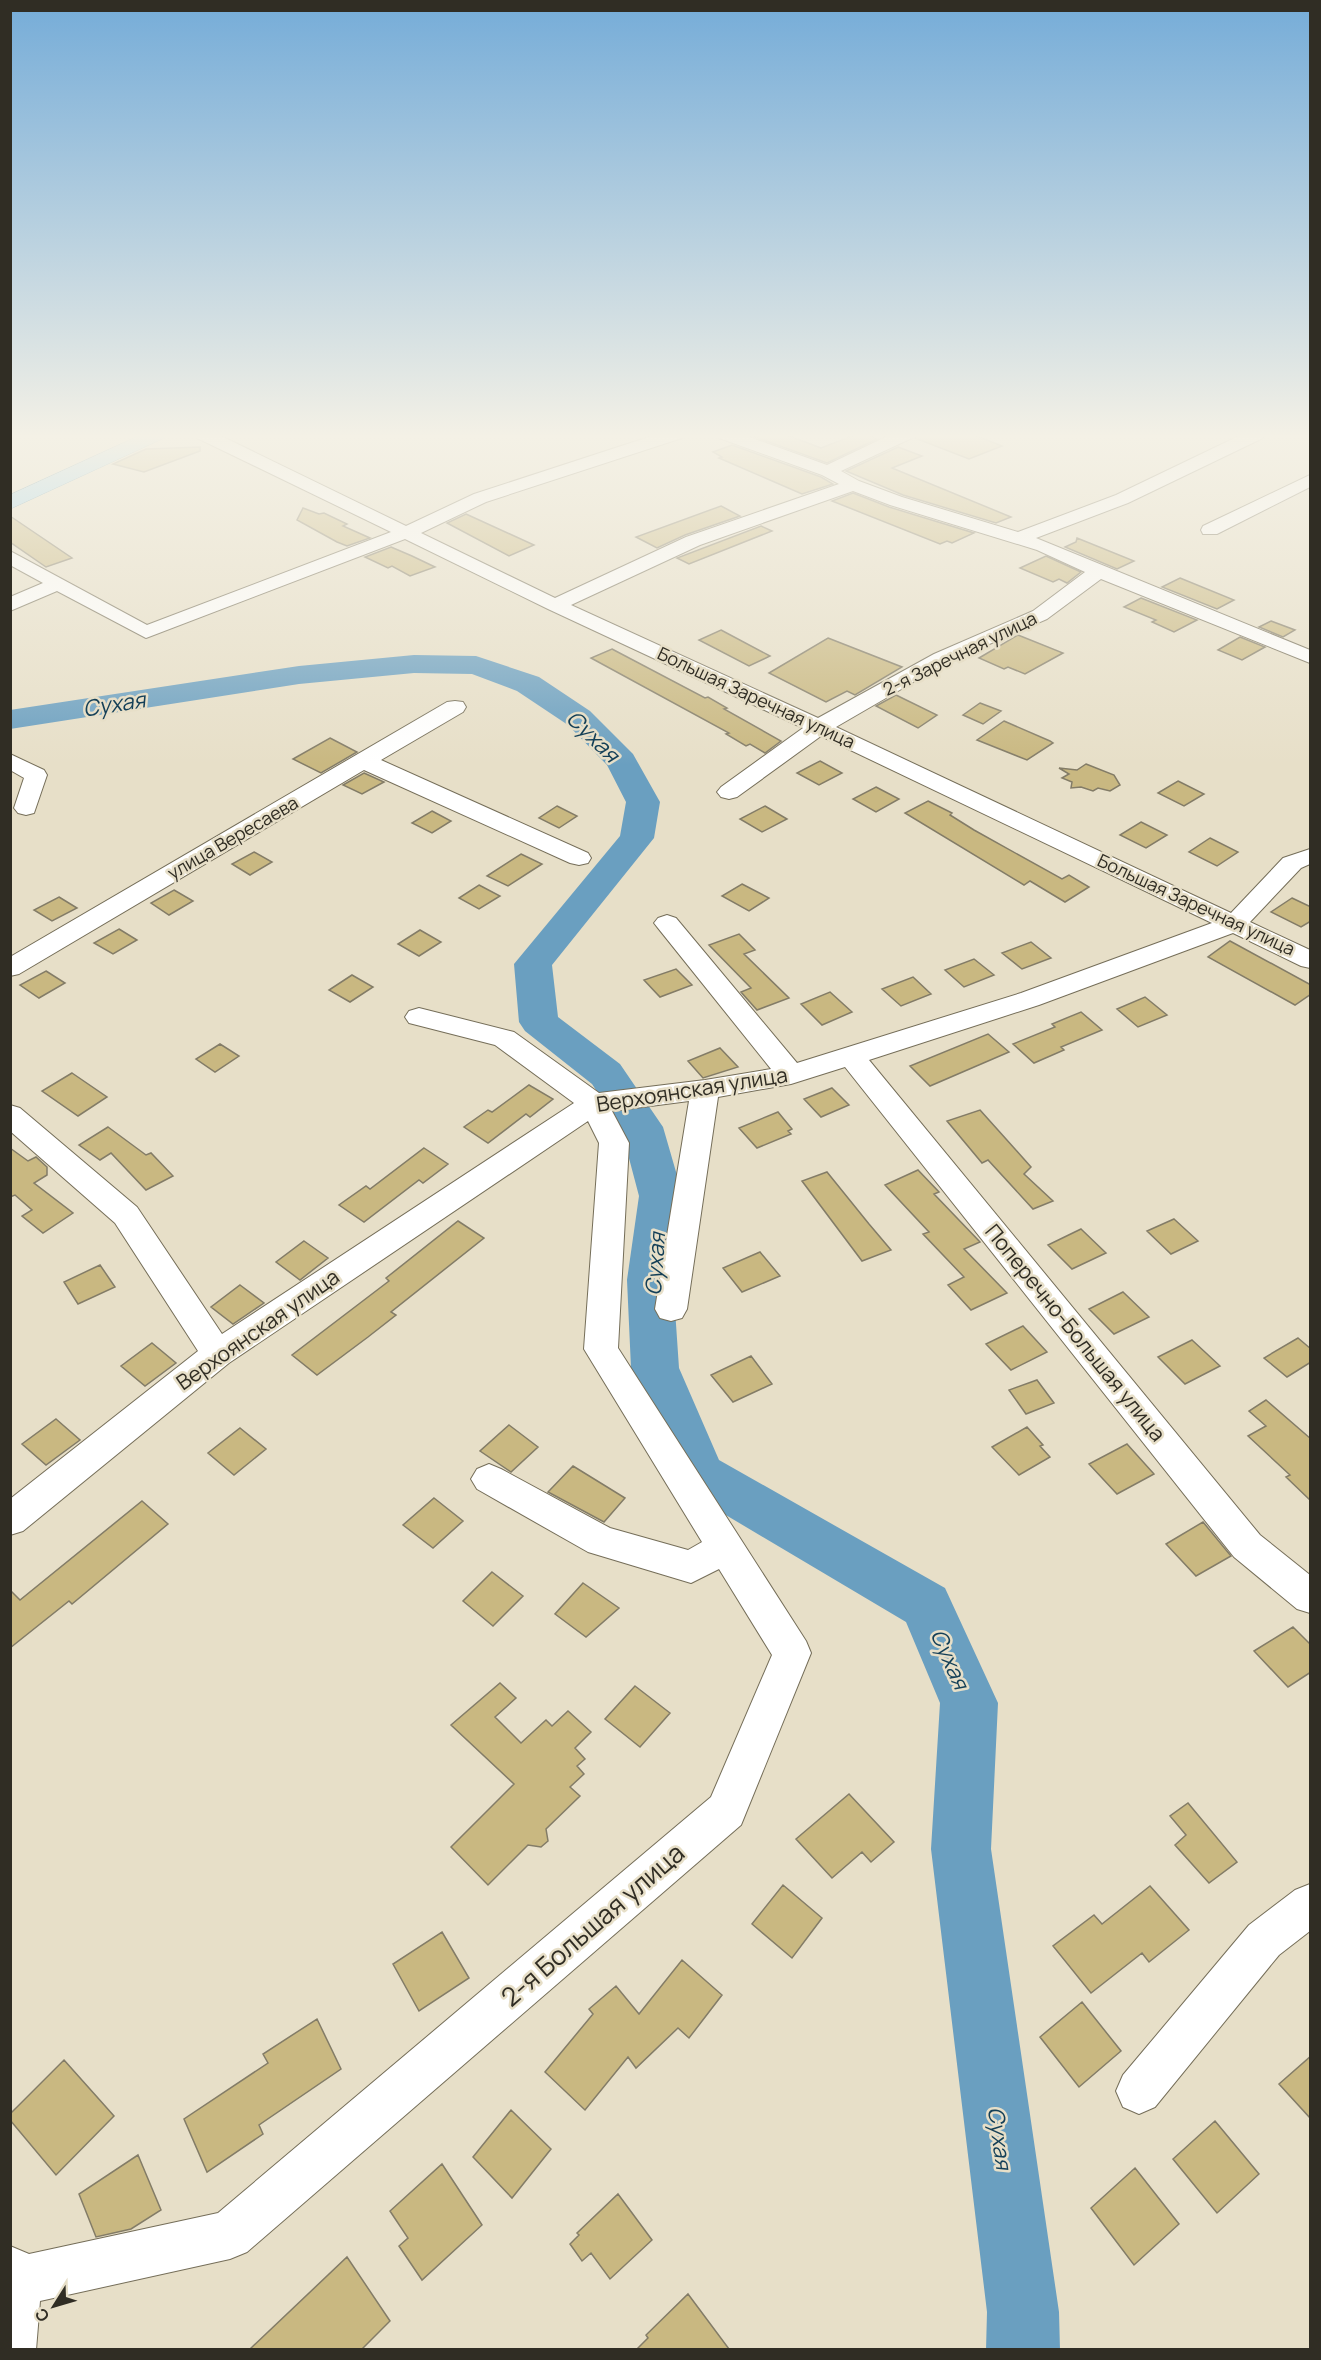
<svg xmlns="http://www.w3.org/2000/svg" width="1321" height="2360" font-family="Manrope,sans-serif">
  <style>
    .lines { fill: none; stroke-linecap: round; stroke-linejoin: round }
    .river { fill: #6a9fc0; fill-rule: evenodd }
    .building { fill: #c9b881; stroke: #837c67; stroke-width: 1.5 }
    .minor-casing { stroke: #756e59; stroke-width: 2 }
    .major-casing { stroke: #4485a8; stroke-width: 1 }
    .minor { fill: #fff; fill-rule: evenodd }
    .major { fill: #95d3f5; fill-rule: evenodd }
    .labels { text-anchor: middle; stroke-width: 5; stroke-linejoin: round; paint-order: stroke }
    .far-street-label { font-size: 18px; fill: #302d24; stroke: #e7dfc8 }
    .street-label { font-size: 21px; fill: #302d24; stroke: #e7dfc8 }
    .water-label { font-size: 22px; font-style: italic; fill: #133f57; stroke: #e7dfc8 }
    .near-street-label { font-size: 26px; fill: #302d24; stroke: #e7dfc8 }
  </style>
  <rect width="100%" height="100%" fill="#e7dfc8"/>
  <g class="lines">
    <path class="river" d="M414 655 476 656 539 677 590 711 633 754 660 802 654 838 552 965 558 1017 620 1064 663 1127 683 1196 673 1280 679 1368 719 1460 945 1588 998 1703 991 1849 1059 2312 1060 2350H986L987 2312 931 1849 940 1703 906 1622 682 1489 631 1368 627 1280 639 1196 621 1128 592 1084 525 1031 519 1022 514 964 620 836 626 802 607 765 568 725 517 691 472 674 414 673 299 684 10 729V710L299 666Z"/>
  </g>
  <path class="building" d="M762 434H784L821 448 857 434H866L877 439 827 463 755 437Z
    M916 434H972L1002 446 969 459 915 438Z
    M732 445 821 477 833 484 802 494 719 458 722 457 713 452Z
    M200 447V451L144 472 113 464 146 449Z
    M898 447 922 456 892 468 1011 517 996 523 903 495 846 471Z
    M853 493 889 507 974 533 952 543 947 541 940 544 832 501Z
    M721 506 740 516 685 535 657 548 636 537Z
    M303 508 319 514 324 513 347 524 343 526 370 538 347 546 337 542 297 520Z
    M466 514 534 545 509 556 447 523Z
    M10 516 72 558 46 567 10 542Z
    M761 526 772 531 689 564 677 558Z
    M1077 538 1134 561 1117 569 1065 547 1076 542Z
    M391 547 412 556 435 567 410 576 392 566 388 568 365 557Z
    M1046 556 1081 572 1067 583 1059 579 1053 582 1020 568Z
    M1180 578 1234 600 1217 609 1162 587Z
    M1141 598 1197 620 1174 632 1152 622 1156 620 1124 607Z
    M1271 621 1295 630 1283 637 1259 627Z
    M721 630 770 656 749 666 699 640Z
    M1018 635 1063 653 1025 674 1008 667 1004 669 979 658Z
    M1240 637 1265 647 1242 660 1218 650Z
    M828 638 902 667 855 695 847 691 826 702 769 673Z
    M612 649 705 698 708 697 727 708 724 709 781 741 765 753 750 744 746 746 726 734 729 733 591 658Z
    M896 695 937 715 918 728 876 706Z
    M980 703 1001 711 983 724 963 715Z
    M1004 721 1050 741 1053 743 1027 760 977 740Z
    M330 738 357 752 321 773 293 759Z
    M820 761 842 773 819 785 797 773Z
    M1086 764 1114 775 1120 785 1110 791 1098 788 1093 791 1081 787 1071 788 1072 782 1062 778 1069 774 1059 768 1077 770Z
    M364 773 384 782 362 794 343 785Z
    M1178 781 1204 794 1184 806 1158 793Z
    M876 787 899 799 876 812 853 799Z
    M928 801 952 813 950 815 974 830 1062 879 1069 875 1089 887 1065 902 1030 881 1024 885 905 813Z
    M557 806 577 816 559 828 539 818Z
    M765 806 787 819 762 832 740 819Z
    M432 811 451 821 432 833 412 823Z
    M1141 822 1167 835 1146 848 1120 835Z
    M1210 838 1238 852 1217 866 1189 852Z
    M254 852 272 862 250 875 232 864Z
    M521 854 542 864 508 886 487 876Z
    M742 884 769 898 749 911 722 896Z
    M479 885 500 896 479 909 459 898Z
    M174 890 193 901 169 915 151 903Z
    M59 897 77 908 52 921 34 910Z
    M1292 898 1311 907V921L1301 927 1271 912Z
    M119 929 137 940 113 954 94 943Z
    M420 930 441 942 419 956 398 944Z
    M739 934 755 950 744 954 789 998 757 1010 741 992 751 988 709 945Z
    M1230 941 1311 985V994L1295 1005 1208 957Z
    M1031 942 1051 958 1022 969 1002 953Z
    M974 959 994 975 964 987 945 970Z
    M676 969 692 985 660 997 644 980Z
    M46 971 65 983 39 998 20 985Z
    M352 975 373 987 350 1002 329 990Z
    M913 977 931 994 901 1006 882 989Z
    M830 992 852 1012 822 1025 801 1004Z
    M1145 997 1167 1015 1138 1027 1117 1009Z
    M1081 1012 1102 1030 1061 1047 1064 1050 1034 1063 1013 1044 1055 1027 1052 1024Z
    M988 1034 1009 1052 930 1086 910 1066Z
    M220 1044 239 1056 215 1072 196 1059Z
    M720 1048 738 1067 703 1078 688 1061Z
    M72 1073 107 1097 78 1116 42 1091Z
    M529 1085 553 1099 530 1117 526 1114 488 1143 464 1127 488 1110 492 1112Z
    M832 1088 849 1105 821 1117 804 1099Z
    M980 1110 1031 1167 1024 1174 1053 1201 1033 1209 988 1160 982 1163 947 1121Z
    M778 1112 792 1129 788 1131 791 1134 757 1148 739 1128Z
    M108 1127 146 1155 151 1153 173 1176 146 1190 111 1153 100 1160 79 1145Z
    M10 1148 28 1161 36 1157 47 1167V1175L34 1183 73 1213 43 1233 22 1216 32 1210 15 1195 10 1197Z
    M424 1148 448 1164 423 1183 419 1180 364 1222 339 1205 366 1186 370 1189Z
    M918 1170 939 1192 934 1194 980 1242 964 1249 1007 1293 971 1310 948 1285 964 1277 923 1234 929 1232 885 1185Z
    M827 1172 869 1224 891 1250 862 1261 802 1181Z
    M1174 1219 1198 1241 1171 1254 1147 1231Z
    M458 1221 484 1238 391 1312 396 1315 368 1337 317 1375 292 1355 389 1281 386 1278Z
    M1081 1229 1106 1253 1072 1269 1048 1245Z
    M304 1241 328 1258 300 1280 276 1262Z
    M760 1252 780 1276 742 1292 723 1268Z
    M100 1265 115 1287 78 1304 64 1282Z
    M240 1285 264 1303 233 1324 211 1307Z
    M1123 1292 1149 1317 1114 1334 1089 1309Z
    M1023 1326 1047 1352 1011 1370 986 1344Z
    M1298 1338 1311 1349V1362L1287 1377 1264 1358Z
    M1192 1340 1220 1366 1185 1384 1158 1357Z
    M152 1343 176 1363 145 1386 121 1366Z
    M751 1356 772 1384 733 1402 711 1375Z
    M1037 1380 1054 1403 1026 1414 1009 1390Z
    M1266 1400 1311 1439V1501L1286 1477 1290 1475 1248 1436 1266 1426 1249 1411Z
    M56 1419 80 1440 46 1465 22 1444Z
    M509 1425 538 1447 511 1472 480 1451Z
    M1027 1427 1043 1445 1040 1446 1050 1457 1019 1475 992 1447Z
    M240 1428 266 1449 234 1475 208 1453Z
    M1127 1444 1154 1474 1117 1494 1089 1464Z
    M573 1466 625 1498 604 1522 548 1492Z
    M434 1498 463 1521 433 1548 403 1525Z
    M142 1501 168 1524 72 1604 69 1601 10 1648V1590L20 1600Z
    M1203 1522 1231 1556 1196 1576 1166 1544Z
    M492 1572 523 1596 493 1626 463 1601Z
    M583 1583 619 1608 586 1637 555 1614Z
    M1293 1627 1311 1645V1672L1288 1687 1254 1651Z
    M500 1683 516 1698 495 1717 521 1743 546 1720 552 1726 568 1711 591 1732 575 1748 585 1759 577 1766 584 1774 570 1787 580 1796 546 1829 548 1841 541 1847 528 1845 488 1885 451 1847 514 1784 451 1725Z
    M635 1686 670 1713 640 1747 605 1719Z
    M849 1794 894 1842 871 1862 862 1852 832 1878 796 1839Z
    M1188 1803 1237 1862 1209 1883 1175 1845 1186 1835 1170 1816Z
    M783 1885 822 1918 792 1958 752 1924Z
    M1150 1886 1189 1930 1149 1962 1142 1953 1091 1993 1053 1946 1094 1915 1102 1924Z
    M442 1932 469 1978 419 2011 393 1964Z
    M682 1960 722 1995 689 2038 678 2028 636 2068 628 2057 585 2110 545 2072 593 2014 589 2009 616 1986 639 2014Z
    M1082 2002 1121 2051 1079 2087 1040 2037Z
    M317 2019 341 2069 259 2125 263 2134 207 2172 184 2119 268 2063 263 2054Z
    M1311 2056V2119L1279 2084Z
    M64 2060 114 2116 56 2175 10 2120V2114Z
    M511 2110 551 2149 512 2198 473 2157Z
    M1215 2121 1259 2174 1217 2213 1173 2159Z
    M138 2155 161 2210 131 2229 96 2237 79 2194Z
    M442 2164 482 2225 422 2280 399 2246 408 2238 390 2211Z
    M1135 2168 1179 2224 1134 2265 1091 2208Z
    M618 2194 652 2240 610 2279 591 2253 582 2261 570 2244 579 2235 577 2233Z
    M347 2257 390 2321 362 2349H250Z
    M688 2294 729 2349H637L648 2338 646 2335Z"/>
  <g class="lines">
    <g class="minor-casing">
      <path id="minor" d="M195 434H217L406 526 474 494 658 434H684L682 438 486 502 421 533 555 598 686 537 839 484 822 475 719 438 717 434H741L827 465 892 434H914L912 438 841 471 859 481 902 497 1018 532 1116 495 1243 434H1265L1263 438 1128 503 1036 538 1310 650V663L1101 579 1047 619 948 662 836 727 1231 913 1283 858 1310 849V864L1301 868 1250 922 1310 950V968L1301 966 1233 933 1039 1005 869 1060 1260 1535 1310 1575V1613L1297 1609 1234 1557 845 1067 791 1084 718 1097 687 1309 682 1318 671 1321 660 1318 655 1309 689 1101 612 1111 629 1143 618 1348 806 1641 811 1653 741 1825 247 2252 230 2259 40 2301 36 2350H10V2246L29 2254 218 2213 711 1797 772 1655 719 1569 691 1583 588 1552 477 1489 471 1479 477 1469 489 1464 501 1469 610 1528 688 1550 702 1542 584 1349 599 1143 588 1121 229 1363 23 1531 10 1535V1499L198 1351 115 1223 10 1131V1105L20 1108 137 1207 222 1334 574 1103 495 1045 409 1023 405 1017 409 1011 419 1008 514 1032 599 1093 705 1080 771 1069 658 928 654 923 658 918 667 915 676 918 797 1063 1021 993 1212 923 821 736 737 797 729 799 721 797 717 792 721 787 803 728 548 609 405 539 146 638 57 591 10 611V597L43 583 10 565V551L147 625 391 532 197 438ZM853 491 890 505 1037 550 1085 572 1033 611 934 654 818 718 571 605 700 545Z
        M1310 475V487L1217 534H1203L1201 530 1203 526Z
        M455 701 463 702 466 707 463 712 381 760 588 853 591 858 588 863 579 865 570 863 364 770 19 974 10 976V957L447 702Z
        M10 754 44 770 47 775 34 813 26 815 18 813 14 808 24 778 10 770Z
        M1310 1884V1931L1279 1955 1155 2107 1139 2114 1123 2107 1116 2091 1123 2075 1249 1925 1295 1890Z"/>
    </g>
    <g class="major-casing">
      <path id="major" d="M143 434H167L164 438 10 509V495Z"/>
    </g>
    <use href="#minor" class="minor"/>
    <use href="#major" class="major"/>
  </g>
  <linearGradient id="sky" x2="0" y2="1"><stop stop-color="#75acd8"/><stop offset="0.57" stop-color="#f4f1e6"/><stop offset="1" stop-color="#f4f1e6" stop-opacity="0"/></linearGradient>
  <rect width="1321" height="765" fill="url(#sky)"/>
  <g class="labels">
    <g class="far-street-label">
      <text transform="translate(960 654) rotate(-26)" y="6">2-я Заречная улица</text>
      <text transform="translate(756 698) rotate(25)" y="6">Большая Заречная улица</text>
      <text transform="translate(233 838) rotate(-30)" y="6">улица Вересаева</text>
      <text transform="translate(1196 905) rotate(25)" y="6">Большая Заречная улица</text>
    </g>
    <g class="street-label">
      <text transform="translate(692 1090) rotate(-9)" y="7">Верхоянская улица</text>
      <text transform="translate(258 1330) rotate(-35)" y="7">Верхоянская улица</text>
      <text transform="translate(1075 1333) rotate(51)" y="7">Поперечно-Большая улица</text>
    </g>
    <g class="water-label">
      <text transform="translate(114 704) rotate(-9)" y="8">Сухая</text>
      <text transform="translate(593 736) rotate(44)" y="8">Сухая</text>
      <text transform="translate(655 1264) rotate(-86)" y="8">Сухая</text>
      <text transform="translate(950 1659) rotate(66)" y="8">Сухая</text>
      <text transform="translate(1000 2138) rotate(82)" y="8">Сухая</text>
    </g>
    <g class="near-street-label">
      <text transform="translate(593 1925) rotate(-41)" y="9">2-я Большая улица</text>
    </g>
  </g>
  <rect width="1321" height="2360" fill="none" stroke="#302d24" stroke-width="24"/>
  <g transform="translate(54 2306) rotate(233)" stroke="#e7dfc8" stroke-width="4.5" paint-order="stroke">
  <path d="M0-4.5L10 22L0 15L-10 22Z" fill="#302d24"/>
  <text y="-9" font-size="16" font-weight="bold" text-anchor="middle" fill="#302d24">С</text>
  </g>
</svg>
